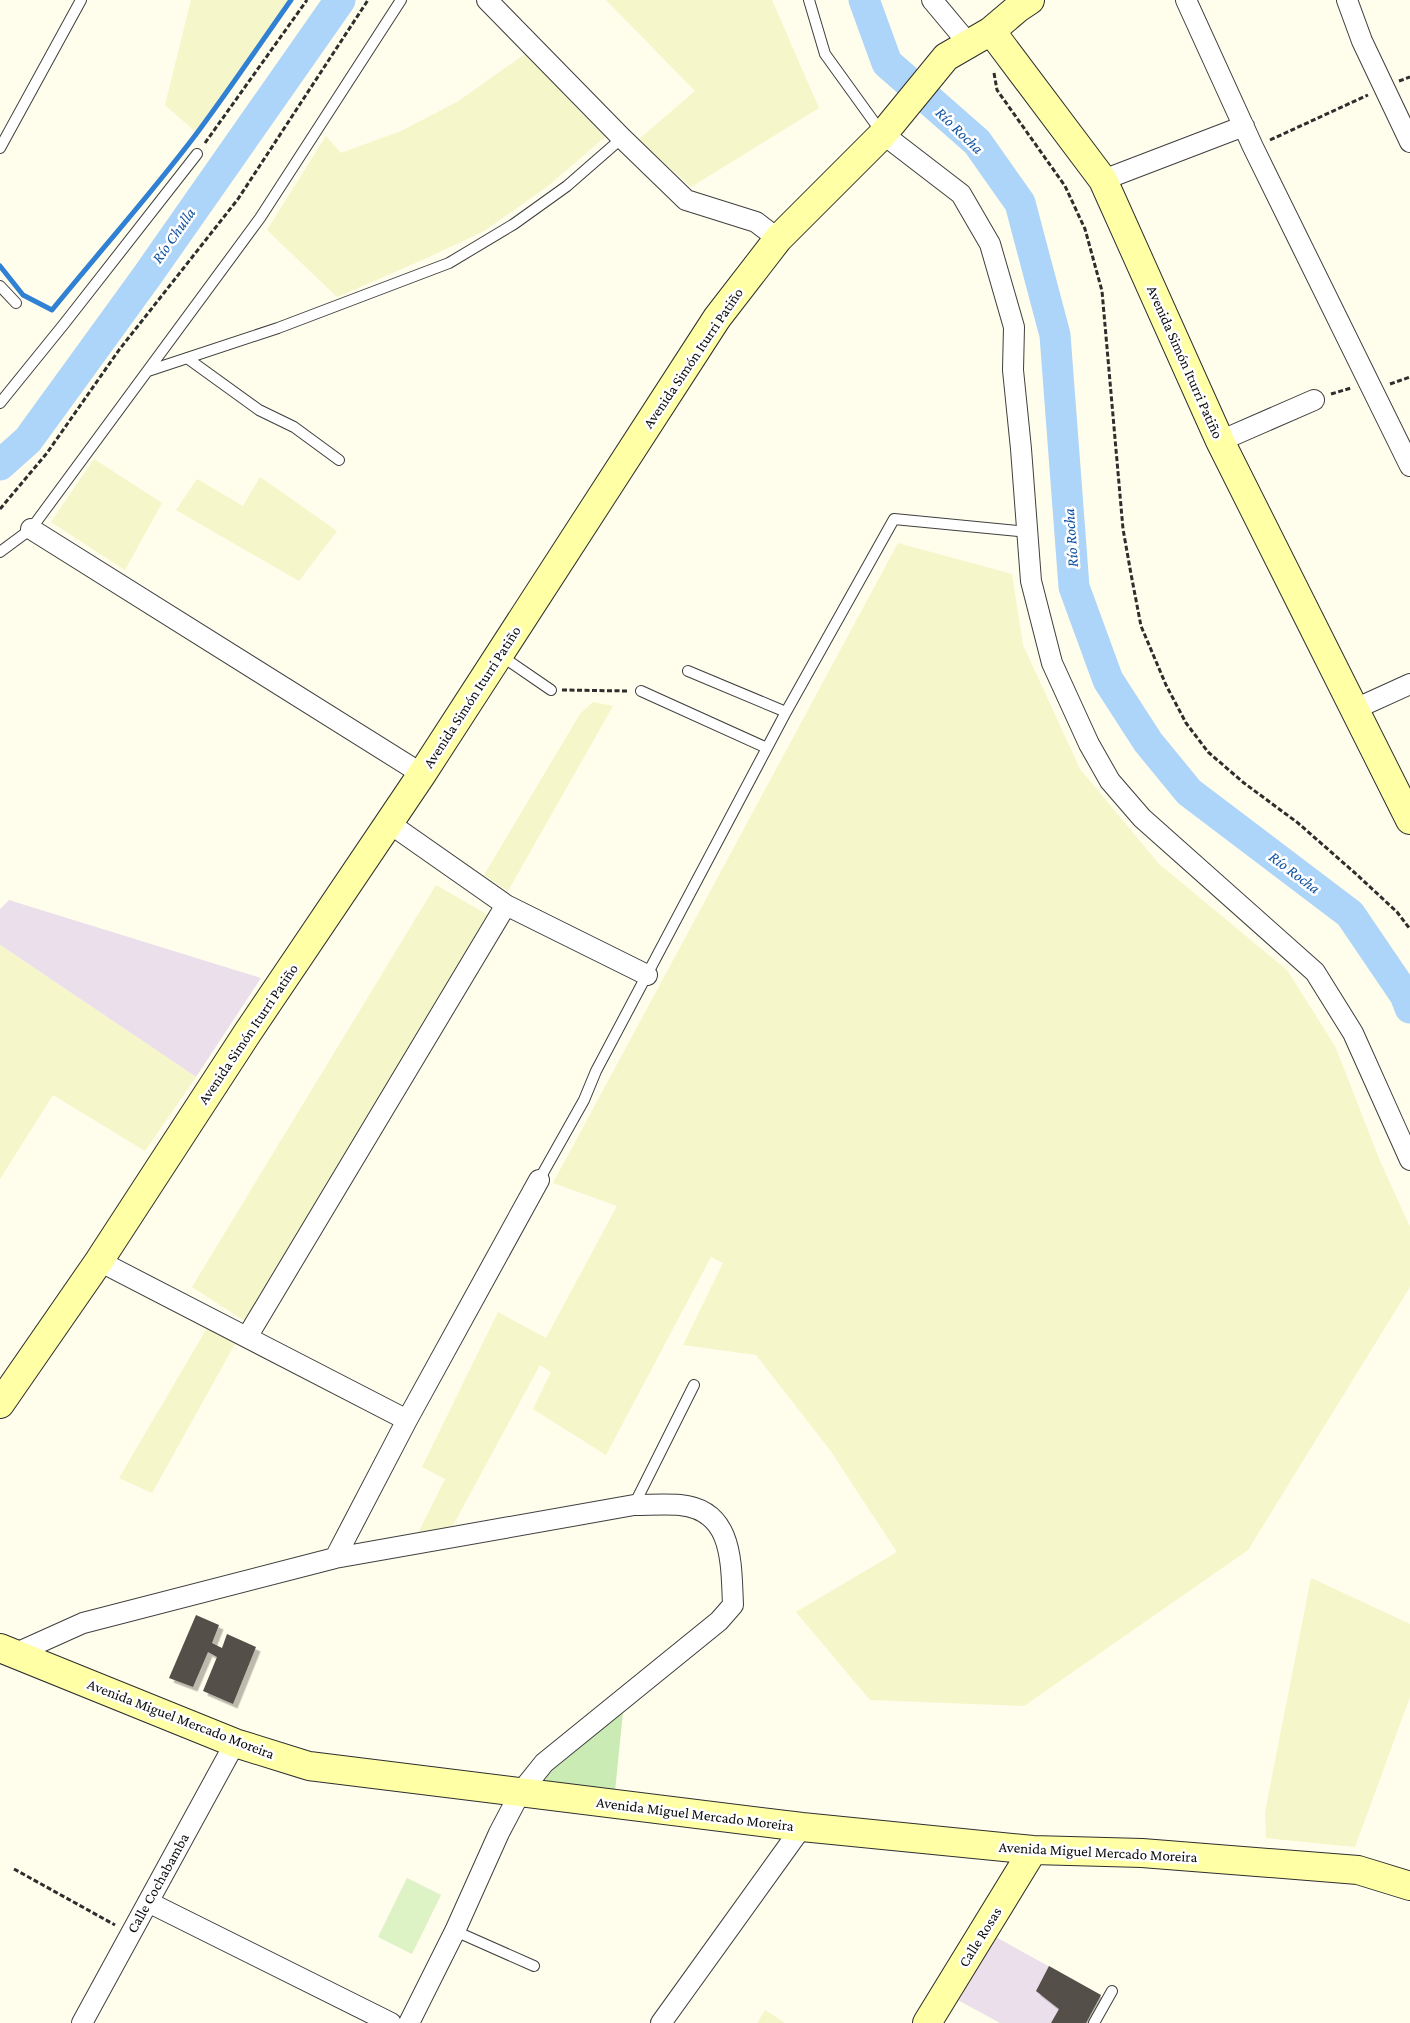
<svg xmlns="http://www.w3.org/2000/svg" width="1410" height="2023" font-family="'Crimson Pro',serif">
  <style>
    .industrial { fill: #ecdfec }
    .farmland { fill: #f5f6ca }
    .green { fill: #caebb3 }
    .pitch { fill: #ddf2c5 }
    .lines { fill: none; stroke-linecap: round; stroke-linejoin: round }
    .stream { stroke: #3080d4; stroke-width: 5 }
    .river { stroke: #add4f9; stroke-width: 31 }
    .building { fill: #554f48; filter: url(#shadow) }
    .lane-casing { stroke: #3f3f3f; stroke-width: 12 }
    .street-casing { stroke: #3f3f3f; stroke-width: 22 }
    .secondary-casing { stroke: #2e2e2e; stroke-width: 30 }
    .path { stroke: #2e2e2e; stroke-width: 3; stroke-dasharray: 5 2.5; stroke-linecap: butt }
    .lane { stroke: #fff; stroke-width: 10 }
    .street { stroke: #fff; stroke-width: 20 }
    .secondary { stroke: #ffffa6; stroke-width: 28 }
    .labels { text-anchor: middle; stroke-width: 5; stroke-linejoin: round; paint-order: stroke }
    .street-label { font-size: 15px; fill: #0c0c0c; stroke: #fff }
    .water-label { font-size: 16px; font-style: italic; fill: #1052a3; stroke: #fff }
  </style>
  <defs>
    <filter id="shadow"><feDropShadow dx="4.5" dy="4.5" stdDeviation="0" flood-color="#0004"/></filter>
  </defs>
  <rect width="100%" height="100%" fill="#fffdeb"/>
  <path class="industrial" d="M9 900 261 978 196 1077 0 945V909Z
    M994 1936 1101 1995 1086 2023H1000L954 1998Z"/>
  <path class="farmland" d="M191 0H291L197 133 165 105Z
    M606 0H772L819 108 691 187 638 140 695 91Z
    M525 54 605 137 548 186 484 231 427 258 337 297 267 230 326 136 341 153 401 131 457 102Z
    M94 459 162 503 125 570 51 522Z
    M260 477 337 531 299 581 176 510 197 479 243 506Z
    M898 543 1012 574 1023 645 1080 769 1159 864 1287 970 1335 1046 1380 1161 1410 1227V1287L1248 1550 1024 1706 870 1700 796 1612 897 1552 830 1450 756 1355 683 1345 723 1263 711 1257 606 1455 533 1409 551 1372 540 1365 451 1529 417 1535 445 1479 422 1467 498 1312 546 1338 617 1206 553 1183Z
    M593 702 613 706 508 891 484 875 580 714Z
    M436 885 488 915 245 1321 192 1287Z
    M0 945 196 1077 145 1151 53 1095 0 1179Z
    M210 1323 236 1342 152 1493 119 1478Z
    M1311 1578 1410 1624V1697L1355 1847 1266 1838 1265 1812Z
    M765 2010 785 2023H757Z"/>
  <path class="green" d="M623 1712 615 1791 545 1781 548 1774Z"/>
  <path class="pitch" d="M407 1878 441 1895 412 1954 378 1937Z"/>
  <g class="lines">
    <path class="stream" d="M0 266 23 295 52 310C100 251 151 194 197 133 229 90 260 44 291 0"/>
    <path class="river" d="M864 0 887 63 977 142 1020 203 1055 335 1074 587 1108 680 1148 742 1189 792 1350 914 1405 995 1410 1008
      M0 465 28 440 147 276 340 0"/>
  </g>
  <path class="building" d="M196 1615 219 1625 212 1643 222 1648 227 1634 256 1647 233 1704 203 1691 217 1657 208 1652 193 1687 169 1678Z
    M1049 1966 1101 1995 1086 2023H1051L1059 2009 1036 1991Z"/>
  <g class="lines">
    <g class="lane-casing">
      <path id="lane" d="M809 0 825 54 882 133
        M0 148 81 0
        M0 286 16 303
        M187 358 259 410 294 427 339 460
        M148 371 278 328 449 263 514 224 567 186 622 138
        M0 403 64 324 197 154
        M0 552 31 529 260 218 401 0
        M500 655 551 690
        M688 671 786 712
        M641 691 767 748
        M539 1180 584 1100 596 1071 786 712 894 519 1028 532
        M634 1505 694 1385
        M455 1931 534 1966
        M1094 2023 1112 1991"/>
    </g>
    <g class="street-casing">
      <path id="street" d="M487 0 622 138 686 200 756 222 778 239
        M932 0 968 43
        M1186 0 1253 147 1410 466
        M1347 0 1362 41 1410 142
        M883 134 961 194 990 244 1014 327 1013 370 1021 449 1031 581 1052 663 1089 744 1110 781 1142 818 1315 972 1353 1033 1410 1160
        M1103 180 1244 126
        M1220 441 1314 400
        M31 529 422 774
        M1355 709 1410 684
        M389 823 506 905 647 975
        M99 1261 407 1420
        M247 1337 506 905
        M335 1558 407 1420 539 1180
        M14 1654 83 1623 335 1558 634 1505C649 1505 665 1504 680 1505 734 1510 731 1564 733 1605L719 1621 544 1763 520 1793 499 1833 455 1931 409 2023
        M148 1902 391 2023
        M82 2023 235 1743
        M661 2023 802 1827"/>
    </g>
    <g class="secondary-casing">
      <path id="secondary" d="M991 31 1103 180 1220 441 1410 820
        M0 1404 99 1261 248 1032 422 774 717 318 778 239 883 134 946 57 991 31 1018 8 1030 0
        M0 1648 235 1743 309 1766 802 1827 1033 1850 1142 1853 1358 1870 1410 1886
        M927 2023 1033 1850"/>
    </g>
    <path class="path" d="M994 73 997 90 1065 186 1085 229 1102 291 1123 529 1131 574 1141 626 1166 685 1186 723 1208 752 1244 783 1298 823 1355 873 1397 912 1410 929
      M1399 81 1410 77
      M1270 140 1368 95
      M205 143 307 0
      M1390 384 1410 377
      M1331 394 1351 388
      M0 509 47 453 119 350 238 199 368 0
      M562 690 628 691
      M14 1869 115 1925"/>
    <use href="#lane" class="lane"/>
    <use href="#street" class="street"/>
    <use href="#secondary" class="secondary"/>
  </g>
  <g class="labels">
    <g class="street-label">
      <text transform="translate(693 358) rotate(-56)" y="5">Avenida Simón Iturri Patiño</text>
      <text transform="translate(1185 362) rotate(66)" y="5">Avenida Simón Iturri Patiño</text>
      <text transform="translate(472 697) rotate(-57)" y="5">Avenida Simón Iturri Patiño</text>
      <text transform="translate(248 1034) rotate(-56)" y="5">Avenida Simón Iturri Patiño</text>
      <text transform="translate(181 1719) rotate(21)" y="5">Avenida Miguel Mercado Moreira</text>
      <text transform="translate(695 1814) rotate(7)" y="5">Avenida Miguel Mercado Moreira</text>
      <text transform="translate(1098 1852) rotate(3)" y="5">Avenida Miguel Mercado Moreira</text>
      <text transform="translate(158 1883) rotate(-61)" y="5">Calle Cochabamba</text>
      <text transform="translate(980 1937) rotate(-58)" y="5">Calle Rosas</text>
    </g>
    <g class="water-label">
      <text transform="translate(960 130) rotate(44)" y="6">Río Rocha</text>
      <text transform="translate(173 235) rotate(-55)" y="6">Río Chulla</text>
      <text transform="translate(1070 538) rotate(-94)" y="6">Río Rocha</text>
      <text transform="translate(1295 872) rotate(37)" y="6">Río Rocha</text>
    </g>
  </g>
</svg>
